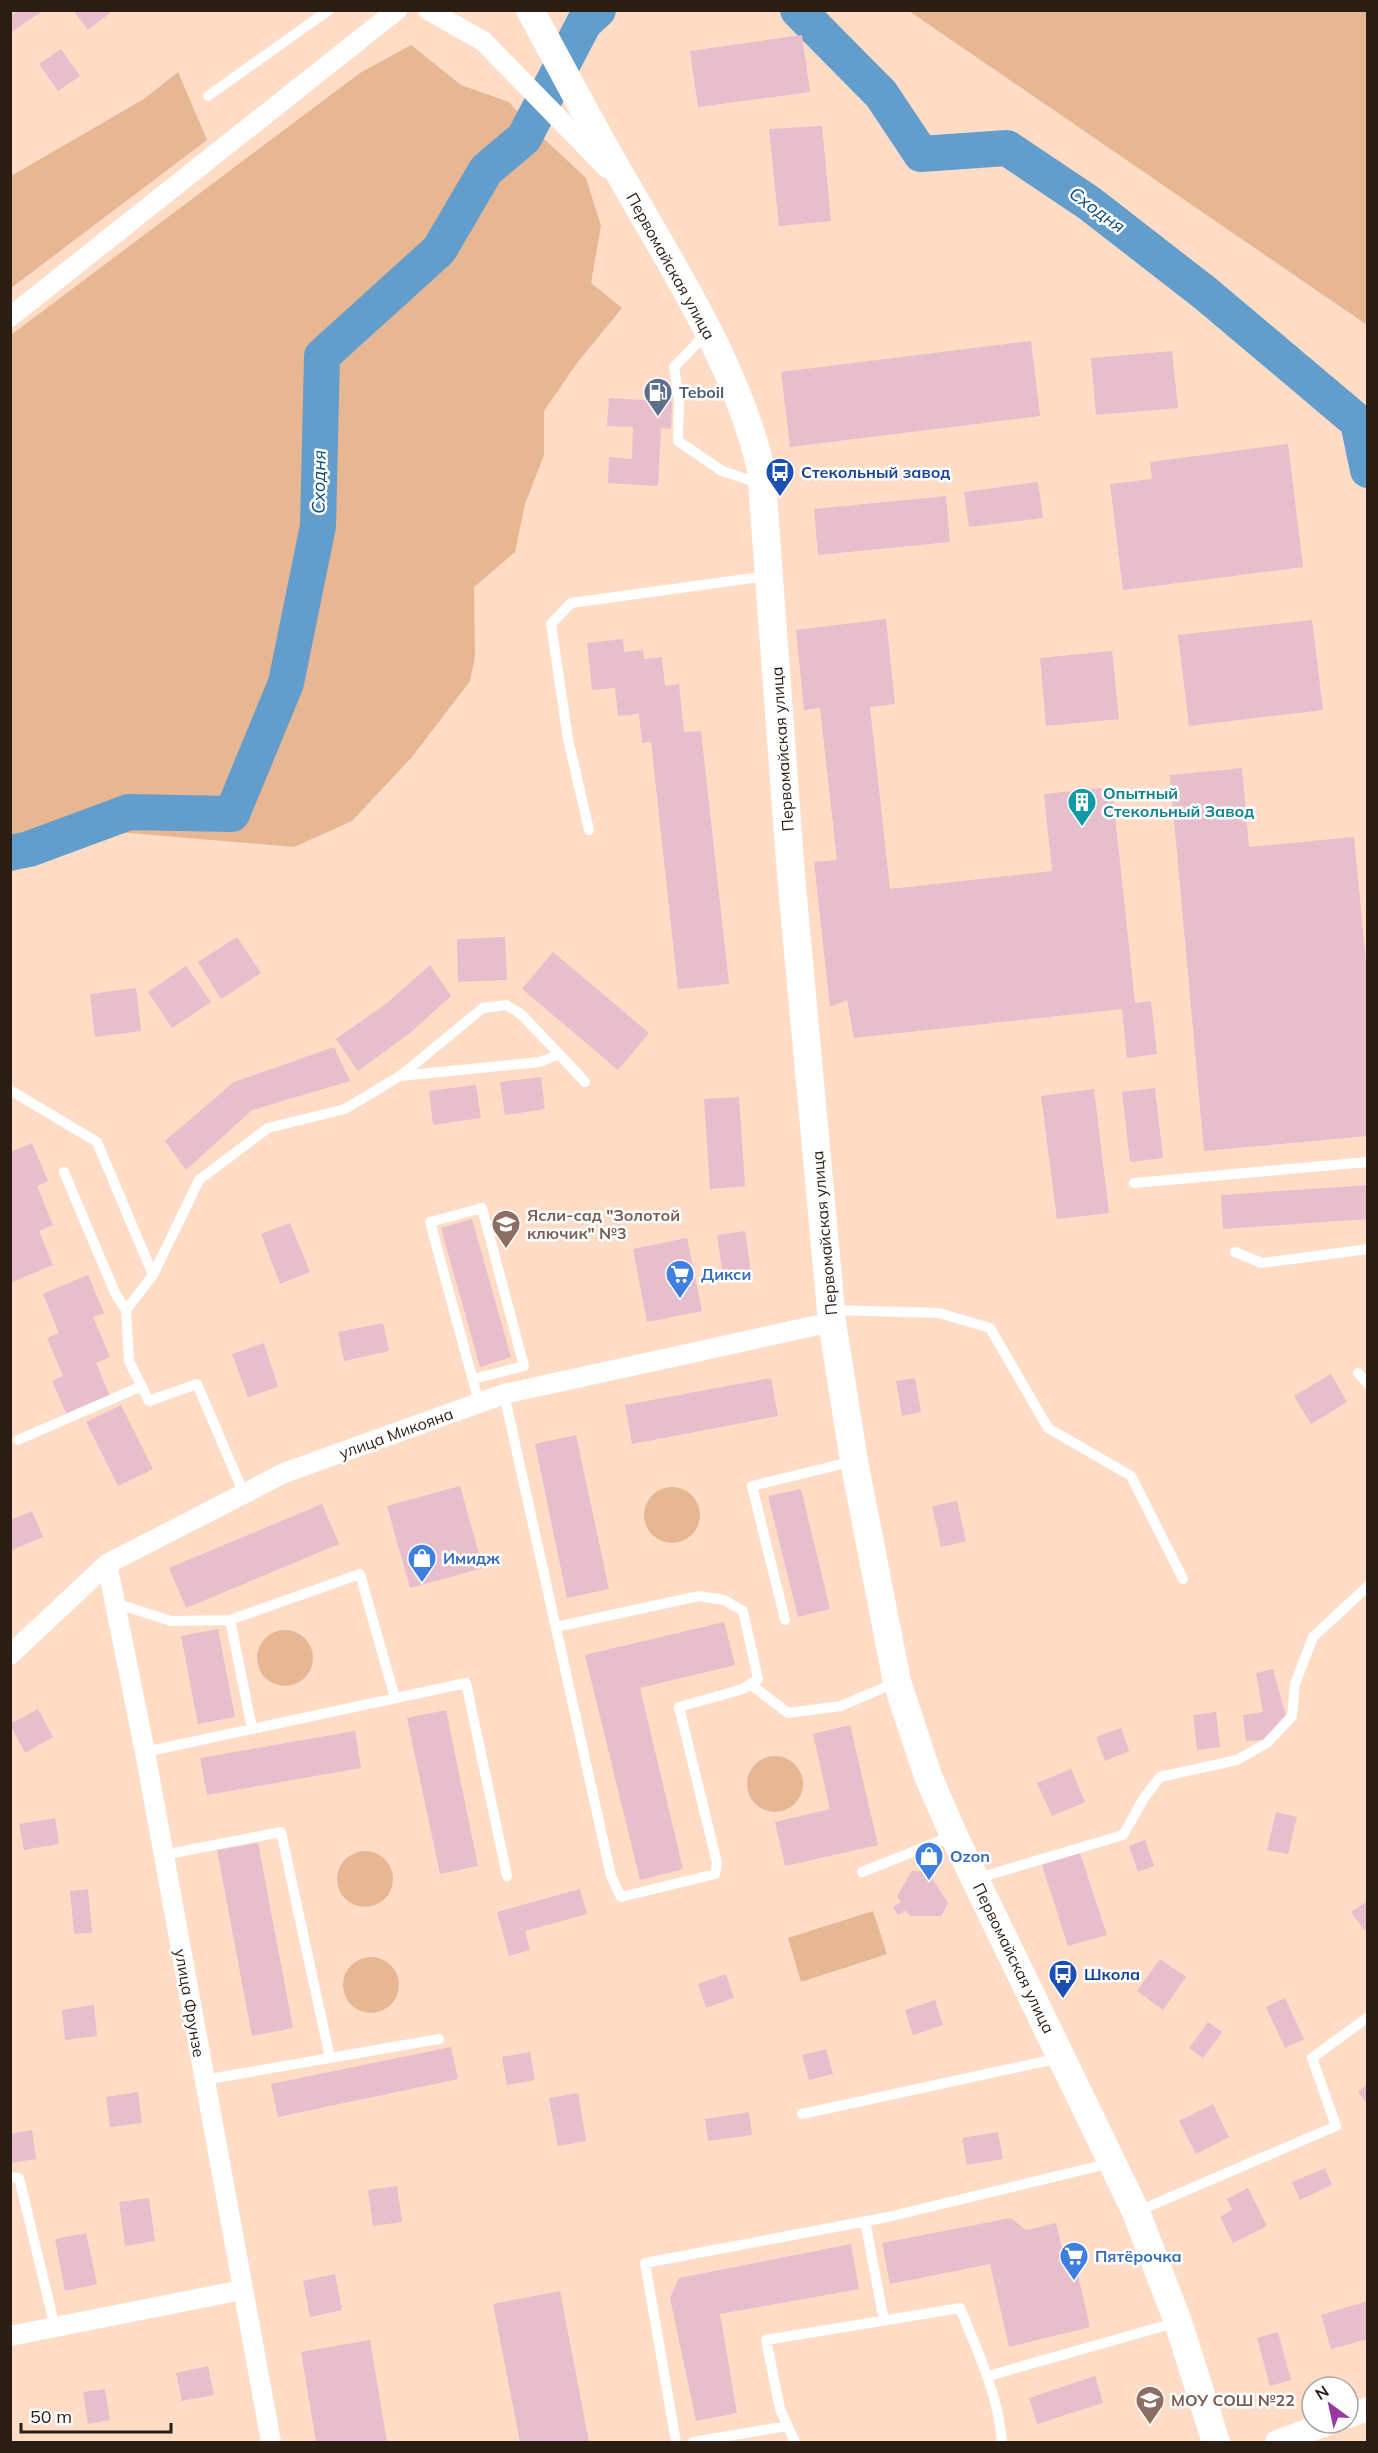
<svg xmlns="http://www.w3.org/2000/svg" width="1378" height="2453" font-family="Mulish,sans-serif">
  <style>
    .green { fill: #e7b693 }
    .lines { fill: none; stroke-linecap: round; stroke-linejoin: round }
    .river { stroke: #639dcc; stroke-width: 36 }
    .building { fill: #e6becc }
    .service { stroke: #fff; stroke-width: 10 }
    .minor { stroke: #fff; stroke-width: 20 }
    .tertiary { stroke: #fff; stroke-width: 24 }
    .secondary { stroke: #fff; stroke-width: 28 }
    .labels { text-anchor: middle; stroke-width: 5; stroke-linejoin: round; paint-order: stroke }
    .street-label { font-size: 16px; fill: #291d14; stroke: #fff }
    .service-label { font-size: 16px; font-weight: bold; fill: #4e5e75; stroke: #fff; text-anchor: start }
    .transit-label { font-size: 16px; font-weight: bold; fill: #164399; stroke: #fff; text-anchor: start }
    .culture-label { font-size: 16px; font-weight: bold; fill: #0d838f; stroke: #fff; text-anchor: start }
    .education-label { font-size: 16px; font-weight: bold; fill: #785e54; stroke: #fff; text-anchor: start }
    .shop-label { font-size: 16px; font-weight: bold; fill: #366cbe; stroke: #fff; text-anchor: start }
    .water-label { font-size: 18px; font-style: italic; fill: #044c79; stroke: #fff }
  </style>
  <rect width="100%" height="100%" fill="#fedcc5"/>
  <path class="green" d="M909 11H1367V325Z
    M411 45 461 85 509 102 530 126 586 178 601 226 591 283 622 308 577 363 544 411V455L525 504 515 552 474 587 475 656 470 681 412 757 352 821 294 847 93 830 11 834V335L360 73Z
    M178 72 207 140 11 288V176L144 99Z
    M644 1515a28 28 0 1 1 56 0a28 28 0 1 1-56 0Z
    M257 1658a28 28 0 1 1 56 0a28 28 0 1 1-56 0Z
    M747 1784a28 28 0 1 1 56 0a28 28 0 1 1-56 0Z
    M337 1879a28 28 0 1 1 56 0a28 28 0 1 1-56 0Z
    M873 1911 887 1954 801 1982 788 1938Z
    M343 1985a28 28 0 1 1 56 0a28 28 0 1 1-56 0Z"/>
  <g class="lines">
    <path class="river" d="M798 10 881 94 921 154 1007 148 1089 203 1205 293 1358 422 1368 470
      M10 853 29 849 129 812 232 814 286 683 318 526 322 356 439 250 486 170 524 138 584 23 598 10"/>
  </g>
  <path class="building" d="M20 10H44L10 33V17Z
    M73 10H108L110 13 88 30Z
    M802 35 810 92 698 107 690 51Z
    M61 49 80 76 58 91 39 64Z
    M822 126 831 221 779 226 769 129Z
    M1031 341 1040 416 790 447 781 372Z
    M1172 351 1178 408 1096 415 1091 358Z
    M609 398 672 402 671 429 661 428 658 486 608 483 609 457 632 459 633 427 607 426Z
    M1288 444 1303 567 1123 590 1110 484 1152 479 1150 462Z
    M1038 482 1043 518 969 527 964 492Z
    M946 496 950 542 818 555 814 509Z
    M886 619 895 704 870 707 890 889 1052 871 1044 794 1112 787 1135 1003 1151 1001 1157 1054 1127 1058 1122 1009 854 1038 847 1000 830 1007 814 862 837 860 820 708 804 710 796 630Z
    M1312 620 1323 710 1189 726 1178 635Z
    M623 639 624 652 643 650 644 659 662 657 665 686 679 684 684 732 701 731 729 984 678 989 651 742 642 743 639 714 618 716 615 688 592 690 587 643Z
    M1112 651 1119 719 1046 726 1040 658Z
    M1242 768 1249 847 1354 837 1368 984V1136L1204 1151 1170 775Z
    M237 937 261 973 221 999 198 962Z
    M505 937 507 980 458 982 457 939Z
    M553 952 649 1033 618 1070 522 989Z
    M430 965 451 996 410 1033 358 1071 336 1039 387 1003Z
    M186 966 211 1002 172 1028 148 992Z
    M136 988 141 1031 95 1037 90 994Z
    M334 1047 350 1081 252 1110 186 1170 165 1141 234 1082Z
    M541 1077 545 1109 505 1115 500 1082Z
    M476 1085 481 1118 433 1125 429 1091Z
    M1155 1088 1163 1158 1130 1162 1122 1092Z
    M1094 1089 1109 1213 1057 1219 1041 1096Z
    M739 1097 745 1186 710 1189 704 1099Z
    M32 1143 48 1181 37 1186 53 1225 39 1231 53 1265 10 1283V1152Z
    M1368 1185V1219L1223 1229 1221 1195Z
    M472 1219 511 1357 480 1367 441 1228Z
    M290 1223 310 1272 280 1284 261 1234Z
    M745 1231 752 1278 724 1281 717 1235Z
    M687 1238 702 1311 647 1322 633 1249Z
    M88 1275 104 1313 93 1317 110 1357 96 1363 110 1396 67 1415 52 1381 63 1376 47 1338 59 1333 43 1294Z
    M383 1323 389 1351 344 1361 338 1332Z
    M264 1343 278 1387 248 1397 232 1354Z
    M1331 1374 1347 1402 1311 1424 1294 1396Z
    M771 1378 778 1416 632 1444 625 1405Z
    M915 1378 921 1412 902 1416 896 1381Z
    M121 1405 153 1469 118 1486 86 1422Z
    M576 1435 609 1589 567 1598 535 1444Z
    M460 1486 483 1568 410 1588 387 1506Z
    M801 1489 830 1609 798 1617 768 1496Z
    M957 1501 966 1541 941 1547 932 1506Z
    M322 1504 339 1544 186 1608 169 1568Z
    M32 1511 43 1537 10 1551V1520Z
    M724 1622 735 1665 640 1688 683 1869 640 1880 585 1655Z
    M218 1629 235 1717 198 1724 181 1636Z
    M1273 1669 1286 1716 1264 1740 1246 1741 1243 1715 1263 1712 1256 1673Z
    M38 1709 53 1737 25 1753 10 1724Z
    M446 1710 478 1866 440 1874 407 1718Z
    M1216 1712 1220 1747 1197 1750 1193 1715Z
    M850 1725 878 1845 785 1866 775 1822 830 1809 813 1734Z
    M1121 1728 1129 1751 1105 1761 1096 1737Z
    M355 1731 361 1768 207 1795 200 1758Z
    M1071 1769 1085 1802 1052 1816 1037 1783Z
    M1276 1812 1297 1817 1288 1854 1267 1850Z
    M55 1818 59 1844 24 1850 19 1824Z
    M1145 1840 1154 1866 1138 1872 1129 1846Z
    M258 1843 293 2028 252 2036 217 1850Z
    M1080 1853 1107 1935 1068 1946 1042 1865Z
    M912 1871 928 1872 948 1903 941 1916H910L906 1910 898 1915 893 1907 901 1902 897 1896Z
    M88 1889 92 1933 74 1934 70 1891Z
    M580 1889 587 1914 525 1931 530 1950 509 1956 497 1912Z
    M1368 1901V1928L1364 1930 1351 1912Z
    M1160 1959 1186 1977 1163 2010 1137 1991Z
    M726 1974 734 1998 706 2008 698 1984Z
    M1285 1998 1304 2039 1285 2048 1266 2007Z
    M935 2000 943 2025 913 2035 905 2010Z
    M94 2005 97 2036 65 2040 62 2010Z
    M1208 2022 1222 2032 1203 2058 1189 2048Z
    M451 2047 458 2079 278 2117 271 2084Z
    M826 2049 833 2074 809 2080 802 2055Z
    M530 2052 535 2080 507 2085 502 2057Z
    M1368 2084V2105L1358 2092Z
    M138 2092 142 2123 110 2127 106 2097Z
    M578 2093 586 2141 558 2146 549 2098Z
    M1213 2104 1229 2137 1196 2154 1179 2121Z
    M749 2112 752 2135 708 2141 705 2119Z
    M32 2130 36 2159 10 2163V2134Z
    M998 2132 1003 2159 967 2165 962 2138Z
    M1325 2168 1332 2185 1300 2200 1292 2182Z
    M397 2186 402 2222 373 2226 368 2190Z
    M1248 2188 1267 2226 1233 2243 1220 2217 1232 2210 1227 2199Z
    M149 2198 155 2241 125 2246 119 2202Z
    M1011 2218 1026 2230 1056 2223 1069 2278 1078 2275 1090 2327 1009 2347 990 2264 890 2284 882 2243Z
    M86 2233 97 2284 65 2291 55 2239Z
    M851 2244 859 2289 720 2314 737 2413 696 2421 670 2298 679 2278Z
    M335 2274 342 2310 310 2317 303 2281Z
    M560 2291 589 2442H520L493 2304Z
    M1368 2301V2339L1331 2349 1321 2315Z
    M1278 2332 1291 2380 1270 2386 1257 2338Z
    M370 2340 387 2442H316L301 2352Z
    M208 2366 214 2395 182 2401 176 2373Z
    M1095 2376 1103 2403 1037 2424 1029 2398Z
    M105 2389 110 2420 88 2424 83 2392Z"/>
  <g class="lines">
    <path class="service" d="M208 96 329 10
      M706 334 674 367 679 400 678 441 722 471 761 484
      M589 830 568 739 551 624 571 603 768 576
      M559 1054 585 1082
      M10 1090 97 1142 153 1275
      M64 1172 115 1293 126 1310
      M1134 1183 1368 1162
      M1235 1252 1262 1263 1368 1249
      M831 1310 939 1313 990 1328 1048 1428 1131 1476 1183 1579
      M1358 1373 1368 1384
      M474 1379 524 1366 482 1208 430 1222 479 1403
      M504 1394 611 1876 621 1897 715 1874 717 1863 679 1707 743 1689 758 1679 743 1611 724 1600 699 1596 556 1627
      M18 1440 142 1386
      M244 1494 197 1384 149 1401 129 1361 126 1310 153 1275 199 1180 268 1128 345 1109 400 1076 540 1062 559 1054 521 1014 506 1005 483 1008 400 1076
      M115 1603 171 1621 230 1620
      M785 1620 752 1486 854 1461
      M750 1684 788 1713 841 1706 897 1682
      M252 1728 230 1620 360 1574 395 1698
      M145 1752 466 1683 507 1876
      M163 1855 281 1832 330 2058
      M862 1872 953 1836
      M975 1879 1123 1835 1144 1798 1160 1777 1237 1760 1267 1743 1292 1716 1295 1684 1313 1637 1368 1586
      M204 2080 439 2039
      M802 2114 1060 2058
      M10 2177 19 2178 55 2327
      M1136 2212 1336 2126 1312 2058 1368 2017
      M865 2221 884 2321
      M988 2376 1178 2322
      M676 2442 645 2263 888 2217 1111 2163
      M693 2442 787 2426
      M795 2442 780 2409 766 2340 960 2308C978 2352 998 2394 1002 2442"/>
    <path class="minor" d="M428 10 483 41 607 168
      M10 317 397 10
      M107 1564 145 1752 271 2442
      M10 1655 107 1564 284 1473 504 1394 832 1322
      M10 2336 242 2290"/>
    <path class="tertiary" d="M1348 2416 1368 2409
      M1277 2442 1329 2423"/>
    <path class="secondary" d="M530 10C563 70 594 131 629 190 680 279 737 368 761 469L791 875 832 1322 854 1461 897 1682 928 1776 954 1836 1136 2212 1178 2322 1216 2442"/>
  </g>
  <defs>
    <g id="fuel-pin" transform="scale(1.5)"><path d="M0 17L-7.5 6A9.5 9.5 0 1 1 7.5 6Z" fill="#5c6f8a" stroke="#fff"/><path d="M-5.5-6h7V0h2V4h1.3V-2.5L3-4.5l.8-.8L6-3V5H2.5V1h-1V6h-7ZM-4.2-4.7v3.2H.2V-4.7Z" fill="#fff"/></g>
    <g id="bus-pin" transform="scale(1.5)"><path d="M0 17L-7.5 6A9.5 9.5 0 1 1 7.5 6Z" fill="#1a4fb4" stroke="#fff"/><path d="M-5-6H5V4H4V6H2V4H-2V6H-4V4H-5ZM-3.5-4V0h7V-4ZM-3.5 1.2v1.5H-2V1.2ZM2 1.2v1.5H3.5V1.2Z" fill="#fff"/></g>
    <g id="building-pin" transform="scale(1.5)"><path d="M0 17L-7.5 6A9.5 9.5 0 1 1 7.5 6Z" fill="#0f9aa8" stroke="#fff"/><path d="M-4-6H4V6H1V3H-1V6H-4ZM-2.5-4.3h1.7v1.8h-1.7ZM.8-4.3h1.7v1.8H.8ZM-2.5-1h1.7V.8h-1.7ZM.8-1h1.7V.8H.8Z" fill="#fff"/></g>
    <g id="school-pin" transform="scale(1.5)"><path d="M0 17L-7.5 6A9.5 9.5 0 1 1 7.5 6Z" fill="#8d6e63" stroke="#fff"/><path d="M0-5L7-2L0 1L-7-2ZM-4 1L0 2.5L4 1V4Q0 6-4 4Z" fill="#fff"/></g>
    <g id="supermarket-pin" transform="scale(1.5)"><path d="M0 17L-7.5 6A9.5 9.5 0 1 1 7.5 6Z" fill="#3f7fe0" stroke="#fff"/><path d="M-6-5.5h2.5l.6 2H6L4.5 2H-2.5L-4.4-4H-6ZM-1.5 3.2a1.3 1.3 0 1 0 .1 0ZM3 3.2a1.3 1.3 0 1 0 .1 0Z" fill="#fff"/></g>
    <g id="shop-pin" transform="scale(1.5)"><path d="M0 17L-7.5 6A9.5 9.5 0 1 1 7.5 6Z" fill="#3f7fe0" stroke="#fff"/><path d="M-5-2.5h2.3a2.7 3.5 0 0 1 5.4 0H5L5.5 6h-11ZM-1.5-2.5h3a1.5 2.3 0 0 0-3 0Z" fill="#fff"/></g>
  </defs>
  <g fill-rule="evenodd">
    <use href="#fuel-pin" x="658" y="392"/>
    <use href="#bus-pin" x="780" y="472"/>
    <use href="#building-pin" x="1082" y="802"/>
    <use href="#school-pin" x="506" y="1224"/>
    <use href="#supermarket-pin" x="680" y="1274"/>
    <use href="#shop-pin" x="422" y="1558"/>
    <use href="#shop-pin" x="929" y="1856"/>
    <use href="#bus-pin" x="1063" y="1974"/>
    <use href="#supermarket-pin" x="1074" y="2256"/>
    <use href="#school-pin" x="1150" y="2400"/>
  </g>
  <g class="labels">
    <g class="street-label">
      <text transform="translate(671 266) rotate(61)" y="6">Первомайская улица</text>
      <text transform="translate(782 749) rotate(-94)" y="6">Первомайская улица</text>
      <text transform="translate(824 1233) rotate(-95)" y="6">Первомайская улица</text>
      <text transform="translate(396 1433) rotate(-20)" y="6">улица Микояна</text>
      <text transform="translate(1014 1958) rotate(64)" y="6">Первомайская улица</text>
      <text transform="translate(190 2003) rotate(80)" y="6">улица Фрунзе</text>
    </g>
    <g class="service-label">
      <text x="679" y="398">Teboil</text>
    </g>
    <g class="transit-label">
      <text x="801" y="478">Стекольный завод</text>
      <text x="1084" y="1980">Школа</text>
    </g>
    <g class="culture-label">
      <text x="1103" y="799">Опытный<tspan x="1103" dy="18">Стекольный Завод</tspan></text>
    </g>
    <g class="education-label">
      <text x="527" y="1221">Ясли-сад "Золотой<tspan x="527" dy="18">ключик" №3</tspan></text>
      <text x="1171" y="2406">МОУ СОШ №22</text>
    </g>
    <g class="shop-label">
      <text x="701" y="1280">Дикси</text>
      <text x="443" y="1564">Имидж</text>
      <text x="950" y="1862">Ozon</text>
      <text x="1095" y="2262">Пятёрочка</text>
    </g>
    <g class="water-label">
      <text transform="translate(1097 210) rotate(36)" y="6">Сходня</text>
      <text transform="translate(319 482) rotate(-89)" y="6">Сходня</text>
    </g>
  </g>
  <rect width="1378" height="2453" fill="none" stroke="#291d14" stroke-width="24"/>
  <g transform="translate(1330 2405) rotate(327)"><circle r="28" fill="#ffffff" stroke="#a9a5a1" stroke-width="1.5"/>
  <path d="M0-4.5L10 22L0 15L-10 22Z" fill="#99389f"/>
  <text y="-9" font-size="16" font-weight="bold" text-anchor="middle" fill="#291d14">N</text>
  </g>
  <path d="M21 2423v9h150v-9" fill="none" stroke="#291d14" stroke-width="3"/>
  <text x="30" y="2423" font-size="18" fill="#291d14" stroke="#ffffff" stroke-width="4.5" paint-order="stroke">50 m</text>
</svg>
